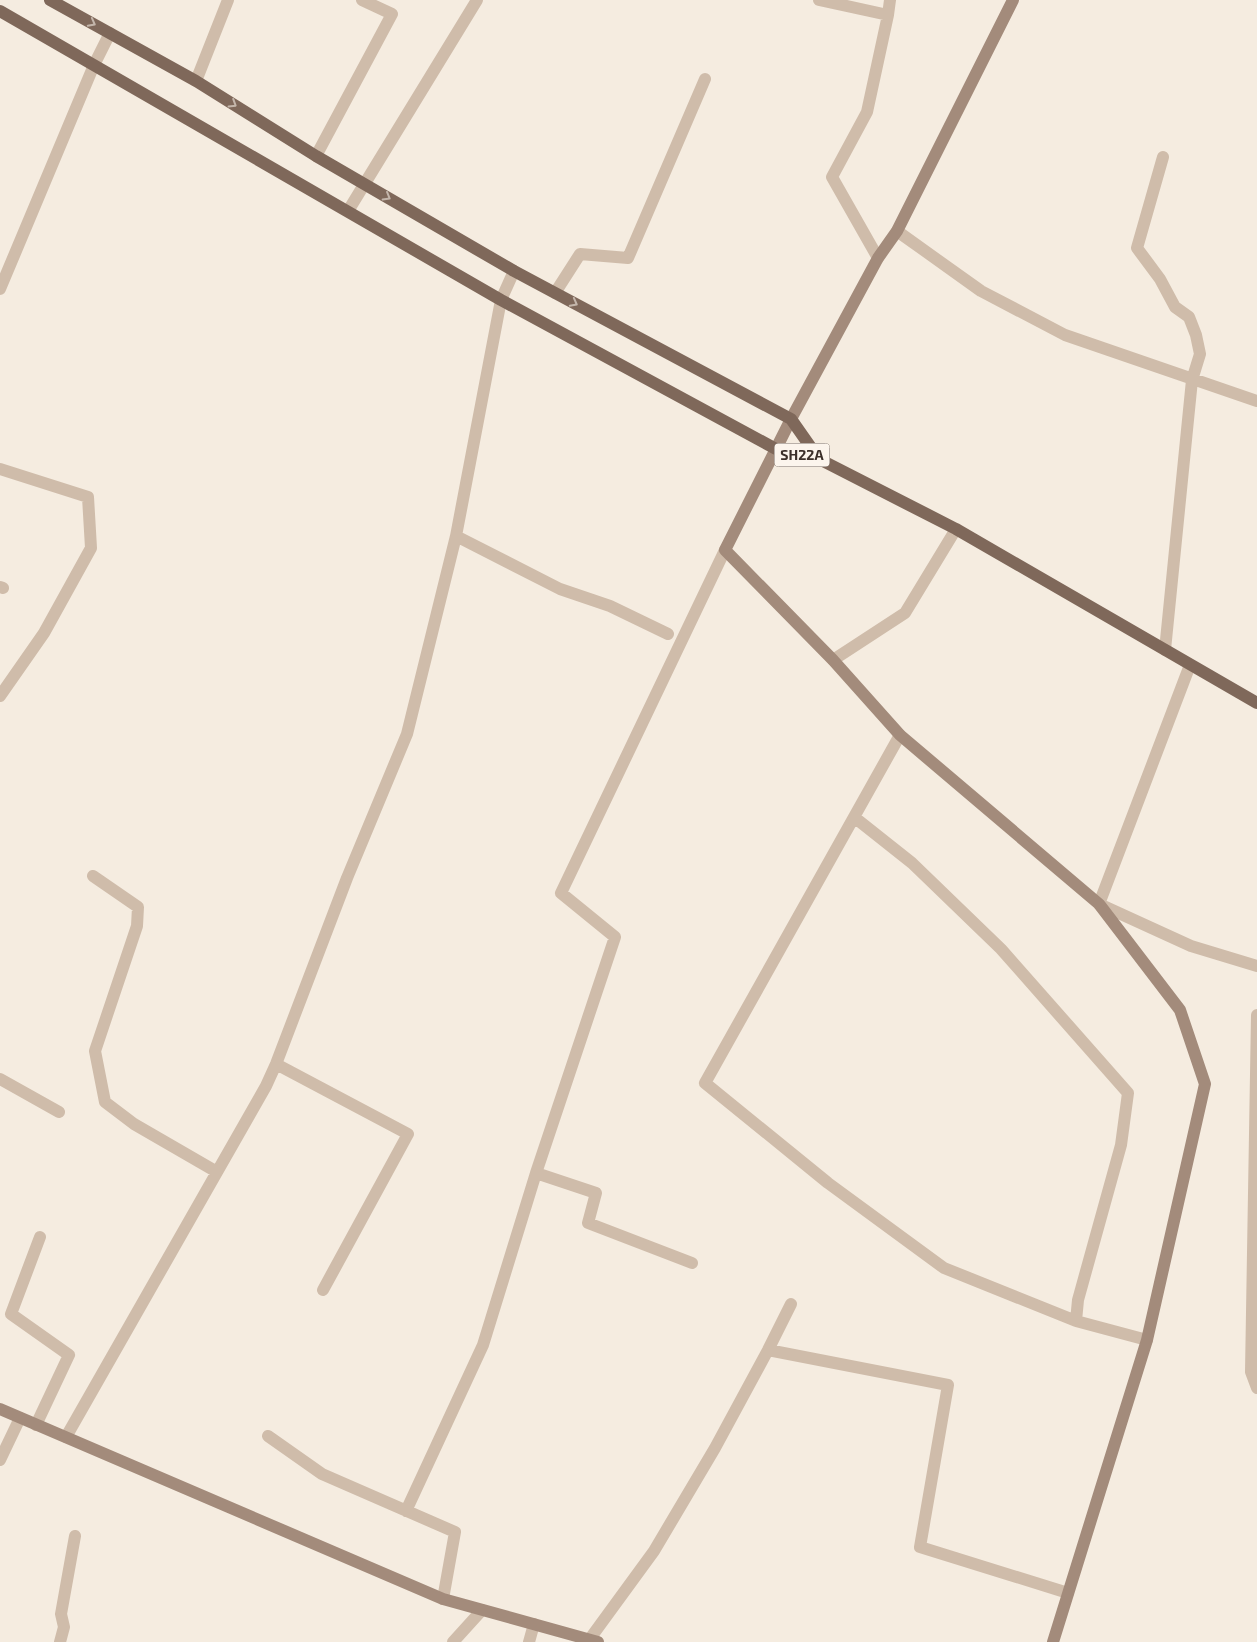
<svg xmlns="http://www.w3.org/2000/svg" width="1257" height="1642" font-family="'Exo 2',sans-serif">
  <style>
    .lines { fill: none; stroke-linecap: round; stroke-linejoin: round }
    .street { stroke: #cfbcaa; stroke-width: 12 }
    .secondary { stroke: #a38b7b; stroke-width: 12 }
    .primary { stroke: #7f685a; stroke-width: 12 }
    .oneway { stroke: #c4b6ab }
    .labels { text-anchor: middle; stroke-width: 4; stroke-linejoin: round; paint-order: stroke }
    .shield { fill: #fcf5ed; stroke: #766b64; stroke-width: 1 }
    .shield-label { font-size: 14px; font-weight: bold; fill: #3c302a }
  </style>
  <rect width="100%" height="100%" fill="#f5ece0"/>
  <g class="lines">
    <path class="street" d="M819 0 888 15
      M196 81 228 0
      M316 156 392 14 362 0
      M1163 157 1137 248 1160 279 1175 307 1189 317 1196 335 1200 354 1192 380 1165 650
      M348 211 477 0
      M897 231 981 291 1065 335 1257 401
      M878 258 832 177 867 112 888 15 890 0
      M0 289 94 65 110 33
      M555 293 580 254 628 258 705 79
      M0 469 88 497 91 548 44 633 0 696
      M456 536 560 589 610 606 668 634
      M0 587 3 588
      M833 660 905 613 956 529
      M1190 665 1099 904 1191 946 1257 966
      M900 735 705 1083 828 1183 944 1268 1076 1321
      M854 817 912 863 1001 949 1128 1093 1121 1145 1078 1300 1076 1321 1147 1340
      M93 876 138 907 137 926 95 1051 105 1102 134 1124 217 1172
      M1257 1015 1251 1372 1257 1388
      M276 1064 408 1134 323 1290
      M0 1079 59 1112
      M692 1263 588 1223 596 1193 536 1173 615 937 561 893 725 550
      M768 1350 948 1385 920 1547 1068 1593
      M36 1425 69 1355 11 1314 40 1237
      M268 1436 322 1474 455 1532 443 1599
      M66 1437 266 1086 276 1064 347 878 407 734 456 536 501 300 514 271
      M0 1460 20 1418
      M406 1511 483 1345 536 1173
      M589 1640 654 1551 715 1448 768 1350 791 1304
      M60 1642 64 1627 61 1614 75 1536
      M453 1642 482 1610
      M529 1642 534 1624"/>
    <path class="secondary" d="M1013 0 897 231 878 258 791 419 725 550 833 660 900 735 1099 904 1180 1010 1205 1084 1147 1340 1053 1642
      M0 1409 443 1599 598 1642"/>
    <path class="primary" d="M0 11 501 300 776 449 819 459 791 419 514 271 316 156 196 81 50 0
      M819 459 956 529 1257 703"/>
  </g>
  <defs><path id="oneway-chevron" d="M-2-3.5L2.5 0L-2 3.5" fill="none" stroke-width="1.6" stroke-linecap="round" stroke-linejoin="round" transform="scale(1.25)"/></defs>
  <g class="oneway">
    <use href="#oneway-chevron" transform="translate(92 23) rotate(28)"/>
    <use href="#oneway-chevron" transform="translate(233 104) rotate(32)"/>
    <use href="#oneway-chevron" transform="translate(387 197) rotate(30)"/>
    <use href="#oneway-chevron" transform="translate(574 303) rotate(28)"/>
  </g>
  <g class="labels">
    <rect class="shield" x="774.5" y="443.5" width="55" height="23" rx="4"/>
    <g class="shield-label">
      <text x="802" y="460">SH22A</text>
    </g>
  </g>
</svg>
